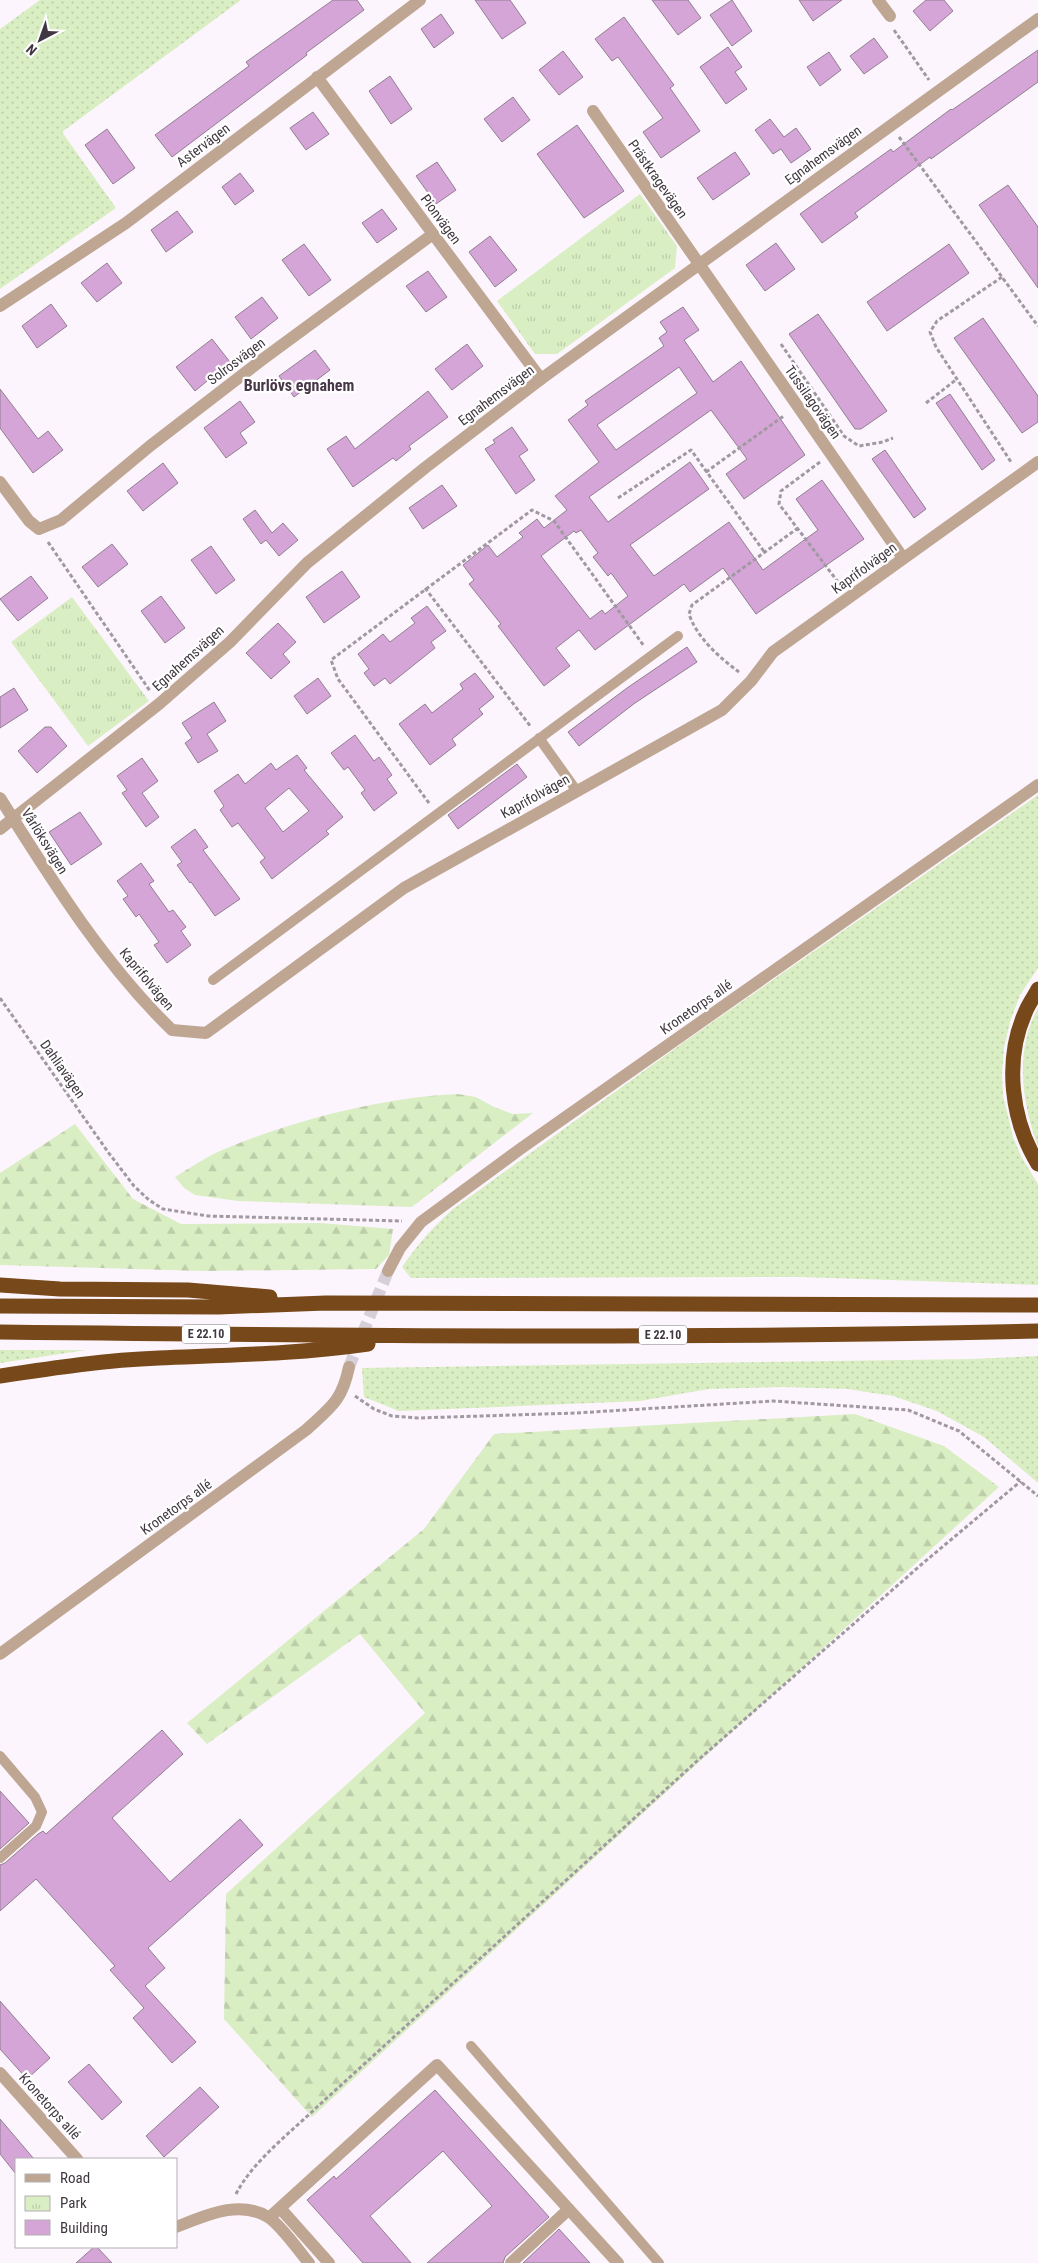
<svg xmlns="http://www.w3.org/2000/svg" width="1038" height="2263" font-family="'Roboto Condensed',sans-serif">
  <style>
    .grass { fill: url(#grass-dots) }
    .forest { fill: url(#forest-firs) }
    .park { fill: url(#park-tufts) }
    .building { fill: #d5a5d7; stroke: #917f91; fill-rule: evenodd }
    .lines { fill: none; stroke-linecap: round; stroke-linejoin: round }
    .minor-tunnel { stroke: #d7cfd7; stroke-width: 12; stroke-dasharray: 12 6; stroke-linecap: butt }
    .path { stroke: #a199a1; stroke-width: 3; stroke-dasharray: 4 2.5; stroke-linecap: butt }
    .service { stroke: #bea692; stroke-width: 10 }
    .pedestrian { stroke: #bea692; stroke-width: 12 }
    .minor { stroke: #bea692; stroke-width: 12 }
    .motorway { stroke: #774819; stroke-width: 15 }
    .labels { text-anchor: middle; stroke-width: 4.5; stroke-linejoin: round; paint-order: stroke }
    .shield { fill: #fff; stroke: #797479; stroke-width: 1 }
    .shield-label { font-size: 12px; font-weight: bold; fill: #403840 }
    .street-label { font-size: 14px; fill: #403840; stroke: #fff }
    .quarter-label { font-size: 16px; font-weight: bold; fill: #473747; stroke: #fff }
  </style>
  <defs>
    <pattern id="grass-dots" width="8" height="8" patternUnits="userSpaceOnUse" patternTransform="scale(1.25)"><rect width="8" height="8" fill="#daeec4"/><path d="M2 2h.1M6 6h.1" fill="none" stroke="#bccda9" stroke-width="1.8" stroke-linecap="round"/></pattern>
    <pattern id="forest-firs" width="22" height="20" patternUnits="userSpaceOnUse" patternTransform="scale(1.25)"><rect width="22" height="20" fill="#daeec4"/><path d="M5 1l3.5 6h-7zM16 11l3.5 6h-7z" fill="#bccda9"/></pattern>
    <pattern id="park-tufts" width="24" height="20" patternUnits="userSpaceOnUse" patternTransform="scale(1.25)"><rect width="24" height="20" fill="#daeec4"/><path d="M3 7l-1-3M5 7V3M7 7l1-3M15 17l-1-3M17 17v-4M19 17l1-3" fill="none" stroke="#bccda9"/></pattern>
  </defs>
  <rect width="100%" height="100%" fill="#fdf5fd"/>
  <path class="grass" d="M40 0H241L62 132 116 208 0 289V29Z
    M1038 795V968L1020 995 1010 1022 1004 1048 1002 1074 1003 1095 1013 1137 1022 1158 1038 1184V1285L801 1277 411 1278 402 1267C417 1245 433 1227 453 1209L684 1042Z
    M1038 1008V1147C1022 1102 1014 1052 1038 1008Z
    M0 1350H87L0 1363Z
    M1038 1356V1483L984 1437 937 1411 893 1396 847 1389 783 1387 709 1389 640 1401 399 1411 364 1397 362 1368 972 1359Z"/>
  <path class="forest" d="M457 1094 476 1097 494 1107 513 1114 533 1113 412 1207 238 1201 195 1195 184 1188 175 1177C193 1166 212 1153 232 1146 299 1119 385 1097 457 1094Z
    M75 1124 133 1199 181 1224 320 1223 393 1229 389 1255 376 1269 201 1271 0 1265V1173Z
    M855 1414 944 1446 999 1487 312 2117 224 2019 226 1894 425 1713 360 1634 207 1744 187 1723 424 1529 494 1434Z"/>
  <path class="park" d="M640 194 677 246 675 268 557 354H535L497 301Z
    M72 597 149 701 88 746 11 642Z"/>
  <path class="building" d="M333 0H357L364 10 306 53 307 55 172 157 155 135 249 66 246 62Z
    M475 0H510L526 23 502 39Z
    M652 0H688L701 18 678 35Z
    M732 0 752 31 732 46 710 15Z
    M799 0H842L813 21Z
    M926 0H944L953 11 930 31 913 11Z
    M441 14 454 33 434 48 421 29Z
    M624 17 674 85 670 88 700 131 661 158 643 132 663 118 618 57 612 61 595 39Z
    M874 38 888 57 864 74 850 56Z
    M728 47 742 67 735 72 747 89 726 104 700 67Z
    M1038 50V82L931 159 930 157 855 213 858 217 822 243 800 214 891 149 893 152 951 109 952 110Z
    M563 51 583 77 559 95 539 70Z
    M829 52 841 70 820 86 807 67Z
    M390 76 412 109 391 124 369 91Z
    M513 97 530 120 502 142 484 119Z
    M313 112 329 134 306 150 290 128Z
    M770 119 784 137 796 128 811 149 791 163 781 149 773 154 755 130Z
    M577 125 624 191 584 218 537 154Z
    M107 129 135 168 113 184 85 145Z
    M735 152 750 174 713 200 697 178Z
    M437 162 456 190 436 204 416 176Z
    M240 173 254 191 235 205 222 187Z
    M1008 185 1038 227V288L979 205Z
    M382 209 397 229 377 243 362 223Z
    M177 211 193 232 166 252 151 230Z
    M490 236 517 270 495 287 469 252Z
    M776 243 795 269 765 291 746 265Z
    M304 244 331 280 309 296 282 260Z
    M949 244 969 273 887 331 867 302Z
    M107 263 122 283 97 302 81 283Z
    M428 271 447 297 426 312 406 286Z
    M262 297 278 318 251 339 235 317Z
    M51 304 67 326 37 348 22 326Z
    M683 307 699 330 684 340 713 382 741 361 805 455 744 499 726 474 747 459 711 410 589 497 608 522 690 462 709 489 630 545 654 576 729 522 763 570 818 530 796 499 822 480 864 539 756 614 723 568 690 592 684 584 595 650 579 630 556 648 570 666 544 686 498 626 501 624 469 584 474 580 463 565 488 545 497 557 523 537 519 533 537 519 544 528 567 510 555 496 599 462 568 420 588 405 585 401 664 346 659 338 667 332 660 322ZM679 367 697 393 616 450 597 425ZM581 530 598 553 593 557 608 576 611 573 628 596 605 614 602 610 590 619 541 556 574 531 576 533Z
    M818 314 887 411 861 429H855L789 334Z
    M983 318 1038 396V422L1022 433 954 338Z
    M212 339 230 362 195 391 176 367Z
    M467 344 483 366 452 390 435 369Z
    M315 350 330 370 294 397 279 376Z
    M0 389 38 439 48 431 63 450 33 473 0 428Z
    M428 391 448 417 409 446 411 449 396 461 393 458 353 487 327 449 346 436 355 449Z
    M950 394 995 460 982 470 936 403Z
    M240 401 255 422 240 433 247 443 226 458 204 428Z
    M512 427 528 450 519 456 535 480 516 494 485 449 495 443 493 440Z
    M885 450 926 509 914 518 872 459Z
    M163 463 178 483 143 511 127 491Z
    M442 485 457 506 423 529 409 508Z
    M255 510 272 533 283 523 298 540 279 556 266 540 261 544 243 519Z
    M112 544 128 564 98 587 82 567Z
    M211 546 235 580 216 594 191 560Z
    M342 571 360 597 324 623 306 597Z
    M31 576 48 598 18 621 0 599Z
    M161 596 185 628 165 643 141 611Z
    M427 606 446 631 431 642 435 648 390 684 385 678 374 686 364 673 369 669 358 654 383 634 390 642 415 623 411 618Z
    M278 623 296 642 283 654 290 662 271 679 246 653Z
    M687 647 697 662 635 703 579 746 568 732 627 688Z
    M475 673 494 697 479 709 483 714 452 739 456 745 430 765 399 724 425 704 432 713 463 689 460 684Z
    M318 678 331 696 307 714 294 696Z
    M14 688 28 710 0 728V697Z
    M214 702 226 721 207 734 218 751 198 763 185 743 192 738 182 723Z
    M45 727H51L67 746 37 773 18 751Z
    M355 735 374 761 379 757 392 775 387 779 397 793 374 811 361 793 365 790 348 767 344 770 331 753Z
    M297 755 307 768 304 770 343 817 326 831 329 834 272 879 260 862 265 858 238 823 232 827 220 810 224 806 214 791 238 774 245 784 271 763 276 770ZM289 788 309 811 283 832 265 808Z
    M142 758 158 781 142 793 159 817 146 827 122 793 127 790 117 776Z
    M517 764 527 777 458 829 448 815Z
    M80 812 102 844 71 865 49 832Z
    M195 829 208 847 203 850 240 899 215 916 191 882 190 883 177 865 182 862 171 847Z
    M141 863 154 881 149 884 169 912 173 910 186 927 181 931 191 945 167 963 154 945 159 942 139 914 136 917 123 899 128 896 117 881Z
    M162 1730 183 1754 112 1818 170 1882 240 1819 263 1845 148 1948 165 1968 145 1986 196 2042 172 2063 133 2018 144 2008 110 1970 115 1966 36 1879 0 1911V1865L5 1863 38 1834 43 1831 46 1834Z
    M0 1791 29 1823 0 1849Z
    M0 2001 50 2058 27 2079 0 2049Z
    M89 2064 122 2102 102 2120 68 2082Z
    M200 2087 219 2107 164 2157 146 2136Z
    M435 2090 549 2217 505 2257 503 2263H427L492 2206 443 2151 370 2216 411 2263H363L307 2200 334 2176 336 2179Z
    M0 2119 34 2159H16V2174L0 2154Z
    M559 2229 590 2263H523Z
    M94 2247H97L112 2263H76Z"/>
  <g class="lines">
    <path class="minor-tunnel" d="M349 1367 388 1271"/>
    <path class="path" d="M894 30 929 80
      M899 137 1038 326
      M1002 277 937 321 930 332 936 347 1011 462
      M781 344 844 436 859 446 883 442 893 438
      M926 403 957 379
      M820 462 781 491 779 504 841 586
      M706 472 785 415
      M618 498 691 450 765 553
      M48 542 150 691
      M425 588 531 727
      M739 672C720 658 697 638 689 614L692 605 798 528
      M429 803 338 679 331 660 532 510 554 521 644 646
      M0 998 108 1152 134 1186 149 1200 163 1209 208 1216 402 1221
      M355 1396 374 1409 392 1416 418 1418 576 1413 773 1401 908 1410 959 1431 1038 1496
      M236 2194C252 2162 291 2132 317 2107L697 1761 922 1564 1021 1481"/>
    <path class="service" d="M539 738 576 790
      M213 980 678 636
      M0 1756 35 1797 42 1812 36 1826 0 1858
      M471 2046 659 2263"/>
    <path class="pedestrian" d="M433 234 541 379"/>
    <path class="minor" d="M878 0 890 16
      M593 111 903 558
      M0 306 126 223 420 0
      M0 482 29 521 39 529 61 520 150 446 263 359 433 234 317 77
      M0 798C51 879 103 963 172 1030L206 1033 404 888 722 710 751 681 773 652 1038 462
      M0 829 159 704 230 642 307 563 426 467 541 379 1038 19
      M388 1271 400 1248 421 1222 523 1147 1038 785
      M0 1654 306 1430C331 1407 342 1401 349 1367
      M0 2073 77 2159
      M280 2208 329 2263
      M270 2217 437 2065 618 2263
      M176 2227C205 2216 239 2199 268 2217 280 2224 299 2251 309 2263
      M511 2263 569 2209"/>
    <path class="motorway" d="M1038 989C1034 997 1028 1005 1025 1013 1004 1061 1011 1120 1038 1164
      M0 1285 60 1289 188 1290 270 1297
      M0 1306 218 1307 326 1303 1038 1305
      M0 1332C346 1336 692 1339 1038 1331
      M0 1376C53 1368 106 1360 159 1358 229 1355 299 1354 368 1344"/>
  </g>
  <g class="labels">
    <g class="shield">
      <rect x="182" y="1324.5" width="48" height="19" rx="4"/>
      <rect x="639" y="1325.5" width="48" height="19" rx="4"/>
    </g>
    <g class="shield-label">
      <text x="206" y="1338">E 22.10</text>
      <text x="663" y="1339">E 22.10</text>
    </g>
    <g class="street-label">
      <text transform="translate(203 145) rotate(-37)" y="5">Astervägen</text>
      <text transform="translate(823 155) rotate(-36)" y="5">Egnahemsvägen</text>
      <text transform="translate(658 179) rotate(55)" y="5">Prästkragevägen</text>
      <text transform="translate(441 219) rotate(54)" y="5">Pionvägen</text>
      <text transform="translate(236 361) rotate(-37)" y="5">Solrosvägen</text>
      <text transform="translate(496 395) rotate(-37)" y="5">Egnahemsvägen</text>
      <text transform="translate(813 402) rotate(55)" y="5">Tussilagovägen</text>
      <text transform="translate(864 568) rotate(-36)" y="5">Kaprifolvägen</text>
      <text transform="translate(188 658) rotate(-42)" y="5">Egnahemsvägen</text>
      <text transform="translate(535 796) rotate(-29)" y="5">Kaprifolvägen</text>
      <text transform="translate(45 841) rotate(58)" y="5">Vårlöksvägen</text>
      <text transform="translate(147 979) rotate(50)" y="5">Kaprifolvägen</text>
      <text transform="translate(696 1007) rotate(-35)" y="5">Kronetorps allé</text>
      <text transform="translate(63 1069) rotate(55)" y="5">Dahliavägen</text>
      <text transform="translate(176 1507) rotate(-36)" y="5">Kronetorps allé</text>
      <text transform="translate(50 2106) rotate(48)" y="5">Kronetorps allé</text>
    </g>
    <g class="quarter-label">
      <text x="299" y="391">Burlövs egnahem</text>
    </g>
  </g>
  <rect x="15" y="2158" width="162" height="90" fill="#ffffff" stroke="#b3afb3"/>
  <rect x="25" y="2174" width="25" height="8" fill="#bea692" stroke="#b3afb3"/>
  <text x="60" y="2183" font-size="15" fill="#403840">Road</text>
  <rect x="25" y="2196" width="25" height="15" fill="url(#park-tufts)" stroke="#b3afb3"/>
  <text x="60" y="2208" font-size="15" fill="#403840">Park</text>
  <rect x="25" y="2220" width="25" height="15" fill="#d5a5d7" stroke="#b3afb3"/>
  <text x="60" y="2233" font-size="15" fill="#403840">Building</text>
  <g transform="translate(40 40) rotate(221)" stroke="#ffffff" stroke-width="4" paint-order="stroke">
  <path d="M0-4L9 19L0 12L-9 19Z" fill="#403840"/>
  <text y="-8" font-size="14" font-weight="bold" text-anchor="middle" fill="#403840">N</text>
  </g>
</svg>
